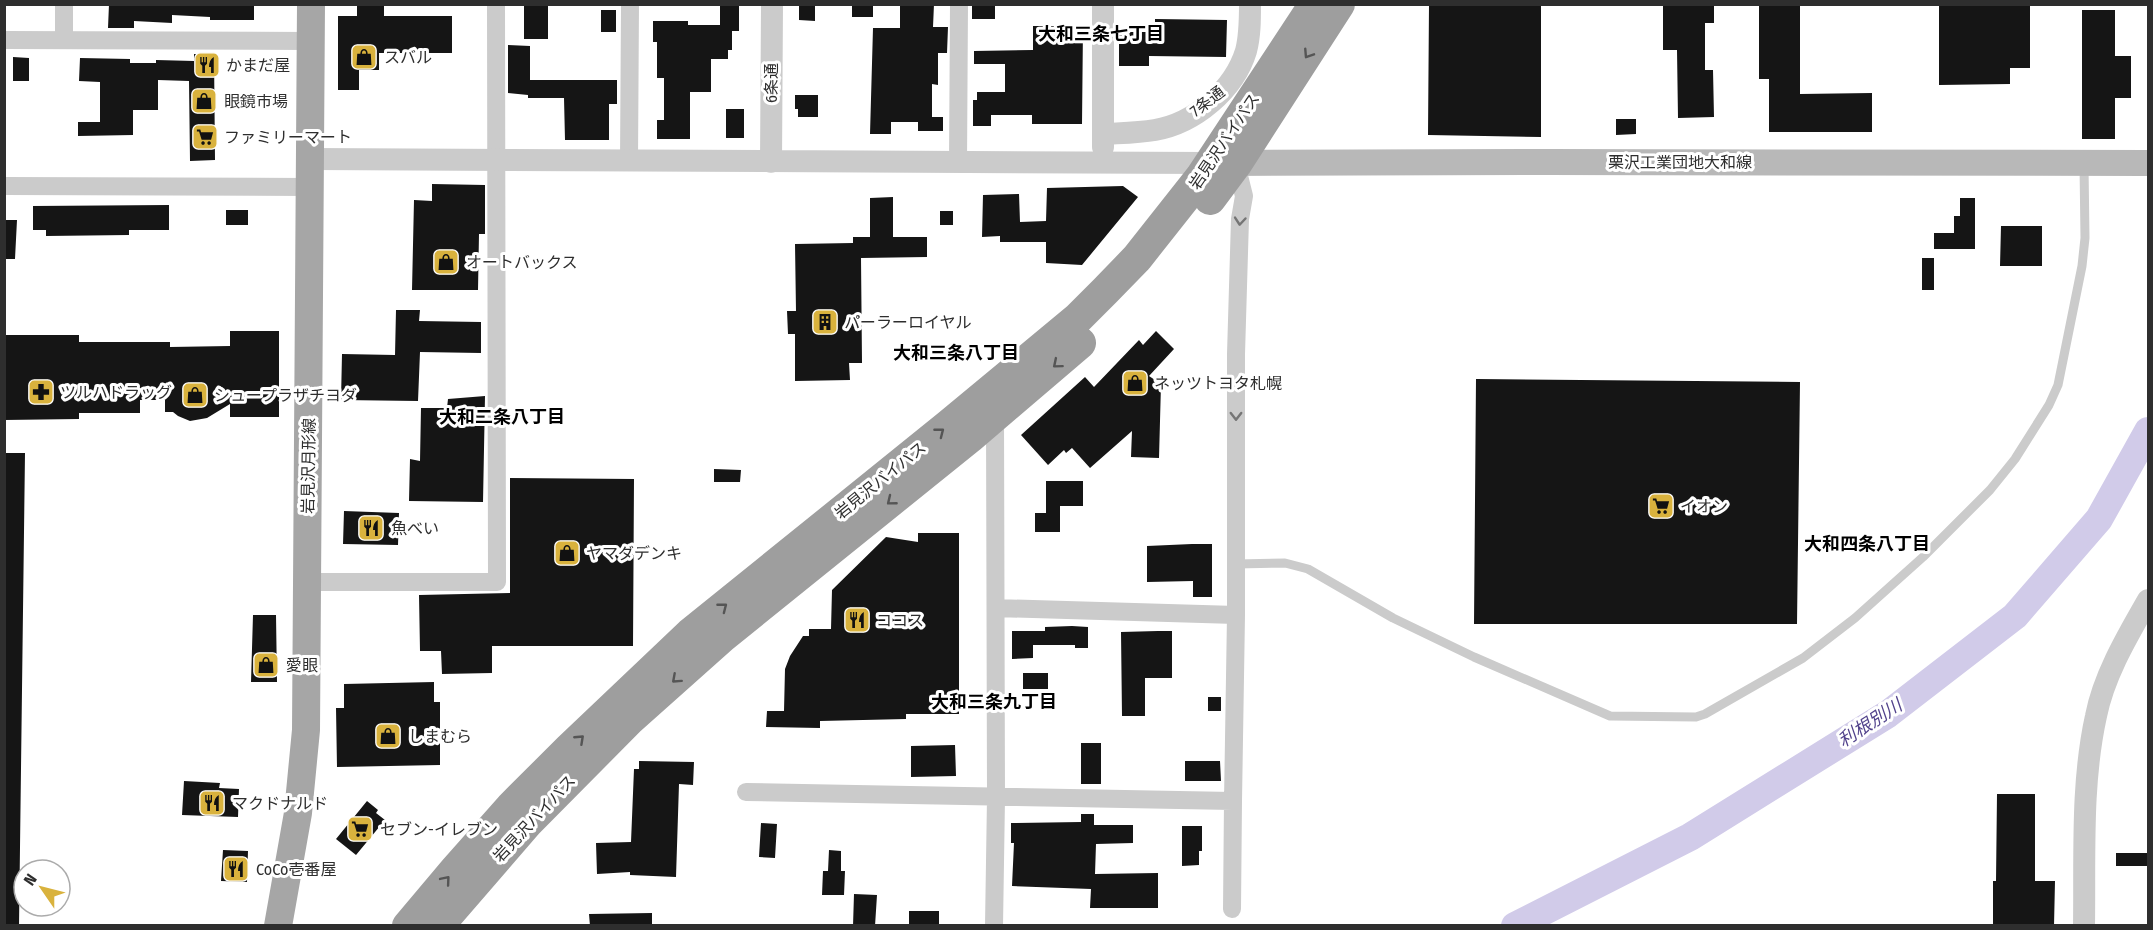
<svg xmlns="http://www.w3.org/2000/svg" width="2153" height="930" font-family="'Fira Sans Condensed','Noto Sans JP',sans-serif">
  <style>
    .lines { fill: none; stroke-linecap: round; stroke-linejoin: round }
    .river { stroke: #d1cbe9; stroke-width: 28 }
    .building { fill: #151515 }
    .service { stroke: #cbcbcb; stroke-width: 9 }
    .minor { stroke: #cbcbcb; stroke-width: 18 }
    .tertiary { stroke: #cbcbcb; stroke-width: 22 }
    .secondary { stroke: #b8b8b8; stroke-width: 26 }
    .primary { stroke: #a6a6a6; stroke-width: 28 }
    .trunk { stroke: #9e9e9e; stroke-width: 32 }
    .oneway { stroke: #555 }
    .oneway2 { stroke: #757575 }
    .labels { text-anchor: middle; stroke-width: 6; stroke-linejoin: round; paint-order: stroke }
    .poi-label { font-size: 16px; fill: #2e2e2e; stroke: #fff; text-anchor: start }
    .street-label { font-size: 16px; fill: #2e2e2e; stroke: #fff }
    .neighbourhood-label { font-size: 18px; font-weight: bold; fill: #000; stroke: #fff }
    .water-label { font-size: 18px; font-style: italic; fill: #51428b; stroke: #fff }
  </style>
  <rect width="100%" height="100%" fill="#fff"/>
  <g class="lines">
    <path class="river" d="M1515 926 1690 837 1888 714 2015 616 2099 519 2148 431"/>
  </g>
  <path class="building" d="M109 4H254V20H210V17L172 15V23L134 21V28H108Z
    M357 4H384V16H452V53H379V70H359V90H338V16H357Z
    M524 4H548V39H524Z
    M720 4H739V31H732V50H728V59H711V92H690V139H657V120H664V78H657V42H653V21H688V25H720Z
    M799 4H815V21L799 20Z
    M852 4H873V17H852Z
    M900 4H934L933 27H948L947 53H938V85L932 84V117H943V131H918V122H891V134H870L873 28H900Z
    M995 4V19H972V5Z
    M1429 4H1541V137L1428 135Z
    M1663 4H1714V23H1705V70H1713L1714 117 1678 118 1677 50H1663Z
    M1759 4H1800V94L1872 93V132H1769V79H1759Z
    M1939 4H2030V68H2010V84L1939 85Z
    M601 10H616V32H601Z
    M2082 10H2115V56H2131V98H2115V139H2082Z
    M1155 19 1227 20 1226 57 1149 56V66H1119V32H1155Z
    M1033 26H1083L1082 124H1032V115H991V126H973V100H977V92H1005V64H974V51L1033 50Z
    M508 45 530 46V80H617V104H609V140H565L564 98H528V95L508 93Z
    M194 54H214L215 160 190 161 189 81 158 80V110H133V135L78 136V122H100V82L79 81 80 58 130 59V63H156V60L194 61Z
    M13 57 29 58V81H13Z
    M795 95H818V117H798V109H795Z
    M726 109H744V138H726Z
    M1616 119H1636V134L1616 135Z
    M432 184 485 185V234H479L478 290H412L414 200 432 201Z
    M1123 186 1138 197 1082 265 1046 263V242H1000V236L982 237 983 195 1019 194 1020 222 1046 221 1047 188Z
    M893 197V237H927V257L861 258 862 363H849L850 380 795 381V334H788L787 311H796L795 244 853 243V237H870V198Z
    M1960 198H1975V249H1934V233H1954V216H1960Z
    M169 205V230H129V235L46 236V230H33V206Z
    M226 210H248V225H226Z
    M940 211H953V225H940Z
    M4 220H17L15 259H4Z
    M2001 226H2042V266H2000Z
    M1922 258H1934V290H1922Z
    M396 310H420L419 321 481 322V353L420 352 418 401 341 400 342 354 395 355Z
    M230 331H279V417H230V404L207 418 190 421 178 416 173 412H165V400H140V413H79V419L4 420V335H79V342H170V347L230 346Z
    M1156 331 1174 349 1149 376 1161 384 1159 458 1131 457 1132 431 1090 468 1072 448 1066 453 1064 450 1048 465 1021 435 1085 377 1094 387 1139 340 1143 345Z
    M1476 379 1800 382 1797 624H1474Z
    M485 396 483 502 409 501 410 459 420 461 421 408H447L448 399Z
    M4 453H25L19 926H4Z
    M714 469 741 470 740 482H714Z
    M510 478 634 479 633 646H492V673L442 674 441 651H420L419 595 510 593Z
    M1046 481H1083V506H1060V532H1035V513H1046Z
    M344 511 399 513 398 545 343 544Z
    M918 533H959V714H906V719L820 721V728L766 727 767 711H784L785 669 790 656 803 636H809V629H831L832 590 886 537 918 542Z
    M1192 544H1212V597H1193V581L1147 582V546Z
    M253 615H276L277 682H251Z
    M1072 626 1088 627V648H1075V645H1033V658L1012 659V631H1045V627Z
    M1158 631H1172V678H1145V716H1122L1121 632Z
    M1023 673H1048V689H1023Z
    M434 682V702H440V765L337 767 336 708H344V684Z
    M1208 697H1221V711H1208Z
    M1081 743H1101V784H1081Z
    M955 745 956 776 911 777V746Z
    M639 761 694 762 693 785 679 784 676 877 630 875V872L597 874 596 843 631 842 634 769H639Z
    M1185 761H1220L1221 781H1185Z
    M184 781 220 783 219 788 239 789 238 817 182 815Z
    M1997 794H2035V881H2055L2054 926H1993V881H1996Z
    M367 801 378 810 376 813 385 820 356 855 336 839Z
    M1081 814H1094V825H1133V843L1096 844 1095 874 1158 873V908H1090L1091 889 1012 886 1014 843H1011V823L1081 822Z
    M761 823 777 824 775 858 759 857Z
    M1182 826H1202V851H1199V865L1182 866Z
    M223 850 248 851 247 882 221 881Z
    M829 850 841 851V871H845L844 895H822L823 871H828Z
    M2116 853H2148V866H2116Z
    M854 894 877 895 875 926H853Z
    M909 911H939V926H909Z
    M652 913V926H590L589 914Z"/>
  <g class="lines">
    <path class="service" d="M1236 564 1285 563 1308 569 1393 618 1474 657 1610 716 1696 717 1705 714 1803 658 1855 618 1923 557 1990 490 2015 459 2049 405 2058 385 2082 266 2085 238 2084 165"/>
    <path class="minor" d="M4 40 311 41
      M64 40V4
      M629 161 630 4
      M958 163 959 4
      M4 186 311 187
      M307 582H497L496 4
      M996 608 1236 615
      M746 792 1233 801 1236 615V354L1240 219 1244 196 1236 164
      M1232 909 1233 801
      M994 926 996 798 995 416"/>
    <path class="tertiary" d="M1103 4V147
      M1104 134C1121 133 1138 133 1155 130 1195 123 1234 90 1246 51 1250 36 1250 20 1250 4
      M311 159 1211 163
      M771 162 772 4
      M2084 926C2085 856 2081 784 2096 716 2104 675 2128 635 2148 600"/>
    <path class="secondary" d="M1222 163 1547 162 2148 163"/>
    <path class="primary" d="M278 926 298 813 306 730 311 4"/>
    <path class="trunk" d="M1210 199 1236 164 1339 4
      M408 926 456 869 511 807 570 748 690 634 949 425 1078 318 1105 291 1137 258 1201 177 1315 4
      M438 926 527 823 630 719 722 637 970 437 1080 343"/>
  </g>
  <defs><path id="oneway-chevron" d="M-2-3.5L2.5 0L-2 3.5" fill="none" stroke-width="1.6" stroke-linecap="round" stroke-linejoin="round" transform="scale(1.5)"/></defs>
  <g class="oneway">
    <use href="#oneway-chevron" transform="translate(1308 54) rotate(123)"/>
    <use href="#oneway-chevron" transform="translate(1057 364) rotate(140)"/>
    <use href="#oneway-chevron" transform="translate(940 432) rotate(-38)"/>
    <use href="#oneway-chevron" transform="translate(891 501) rotate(141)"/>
    <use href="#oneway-chevron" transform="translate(723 607) rotate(-38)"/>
    <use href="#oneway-chevron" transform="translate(676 679) rotate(138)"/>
    <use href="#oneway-chevron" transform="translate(580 739) rotate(-43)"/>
    <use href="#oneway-chevron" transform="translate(446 880) rotate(-50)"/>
  </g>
  <g class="oneway2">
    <use href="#oneway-chevron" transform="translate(1240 221) rotate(95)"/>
    <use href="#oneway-chevron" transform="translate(1236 416) rotate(90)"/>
  </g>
  <defs>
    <g id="shop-square" transform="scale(1.35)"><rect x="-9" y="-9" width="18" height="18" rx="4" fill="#d9b23d" stroke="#fff"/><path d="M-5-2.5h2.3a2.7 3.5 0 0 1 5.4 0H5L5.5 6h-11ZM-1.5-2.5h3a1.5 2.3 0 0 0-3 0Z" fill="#111"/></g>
    <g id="restaurant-square" transform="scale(1.35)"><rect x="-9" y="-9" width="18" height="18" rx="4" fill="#d9b23d" stroke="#fff"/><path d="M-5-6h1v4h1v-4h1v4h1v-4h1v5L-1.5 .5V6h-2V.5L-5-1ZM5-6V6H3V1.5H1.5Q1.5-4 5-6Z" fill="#111"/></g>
    <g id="supermarket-square" transform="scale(1.35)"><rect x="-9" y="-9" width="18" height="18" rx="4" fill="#d9b23d" stroke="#fff"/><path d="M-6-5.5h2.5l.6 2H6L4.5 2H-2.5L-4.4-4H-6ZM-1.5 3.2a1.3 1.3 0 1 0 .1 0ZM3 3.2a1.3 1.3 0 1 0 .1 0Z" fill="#111"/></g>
    <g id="building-square" transform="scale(1.35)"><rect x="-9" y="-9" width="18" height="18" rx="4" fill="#d9b23d" stroke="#fff"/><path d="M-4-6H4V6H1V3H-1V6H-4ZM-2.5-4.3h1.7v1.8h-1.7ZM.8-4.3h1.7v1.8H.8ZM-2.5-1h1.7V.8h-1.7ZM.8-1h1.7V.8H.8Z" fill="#111"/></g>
    <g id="pharmacy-square" transform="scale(1.35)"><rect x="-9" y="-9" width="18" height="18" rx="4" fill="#d9b23d" stroke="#fff"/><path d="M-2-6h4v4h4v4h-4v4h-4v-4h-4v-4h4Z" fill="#111"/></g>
  </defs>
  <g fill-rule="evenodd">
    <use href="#shop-square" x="364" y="57"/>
    <use href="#restaurant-square" x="207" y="65"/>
    <use href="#shop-square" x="204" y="101"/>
    <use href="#supermarket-square" x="205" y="137"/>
    <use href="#shop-square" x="446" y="262"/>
    <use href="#building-square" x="825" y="322"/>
    <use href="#shop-square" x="1135" y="383"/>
    <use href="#pharmacy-square" x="41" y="392"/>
    <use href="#shop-square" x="195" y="395"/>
    <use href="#supermarket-square" x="1661" y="506"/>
    <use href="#restaurant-square" x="371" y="528"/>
    <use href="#shop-square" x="567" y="553"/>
    <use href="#restaurant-square" x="857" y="620"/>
    <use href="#shop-square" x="266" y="665"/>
    <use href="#shop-square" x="388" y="736"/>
    <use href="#restaurant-square" x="212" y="803"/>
    <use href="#supermarket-square" x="360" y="829"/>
    <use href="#restaurant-square" x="236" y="869"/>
  </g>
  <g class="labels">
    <g class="poi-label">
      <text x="384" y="63">スバル</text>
      <text x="226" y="71">かまだ屋</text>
      <text x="224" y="107">眼鏡市場</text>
      <text x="224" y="143">ファミリーマート</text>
      <text x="466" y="268">オートバックス</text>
      <text x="844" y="328">パーラーロイヤル</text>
      <text x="1154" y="389">ネッツトヨタ札幌</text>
      <text x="60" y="398">ツルハドラッグ</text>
      <text x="214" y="401">シュープラザチヨダ</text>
      <text x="1680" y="512">イオン</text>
      <text x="391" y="534">魚べい</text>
      <text x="586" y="559">ヤマダデンキ</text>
      <text x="876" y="626">ココス</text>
      <text x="286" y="671">愛眼</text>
      <text x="408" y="742">しまむら</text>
      <text x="232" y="809">マクドナルド</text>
      <text x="380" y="835">セブン-イレブン</text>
      <text x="256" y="875">CoCo壱番屋</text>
    </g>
    <g class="street-label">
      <text transform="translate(771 83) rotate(-90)" y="6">6条通</text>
      <text transform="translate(1207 101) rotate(-38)" y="6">7条通</text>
      <text transform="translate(1224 141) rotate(-56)" y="6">岩見沢バイパス</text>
      <text x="1680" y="168">栗沢工業団地大和線</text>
      <text transform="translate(308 466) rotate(-89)" y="6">岩見沢月形線</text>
      <text transform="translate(880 480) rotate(-39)" y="6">岩見沢バイパス</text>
      <text transform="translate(534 818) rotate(-47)" y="6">岩見沢バイパス</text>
    </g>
    <g class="neighbourhood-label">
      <text x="1101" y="40">大和三条七丁目</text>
      <text x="956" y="359">大和三条八丁目</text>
      <text x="502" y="423">大和二条八丁目</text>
      <text x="1867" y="550">大和四条八丁目</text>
      <text x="994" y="708">大和三条九丁目</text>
    </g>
    <g class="water-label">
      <text transform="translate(1870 723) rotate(-33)" y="6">利根別川</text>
    </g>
  </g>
  <rect width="2153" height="930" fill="none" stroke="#2e2e2e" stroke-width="12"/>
  <g transform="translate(42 888) rotate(305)"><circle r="28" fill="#ffffff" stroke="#ababab" stroke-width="1.5"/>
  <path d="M0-4.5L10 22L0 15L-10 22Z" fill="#d9b23d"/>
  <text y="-9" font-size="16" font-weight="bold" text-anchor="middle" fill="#2e2e2e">N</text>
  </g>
</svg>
